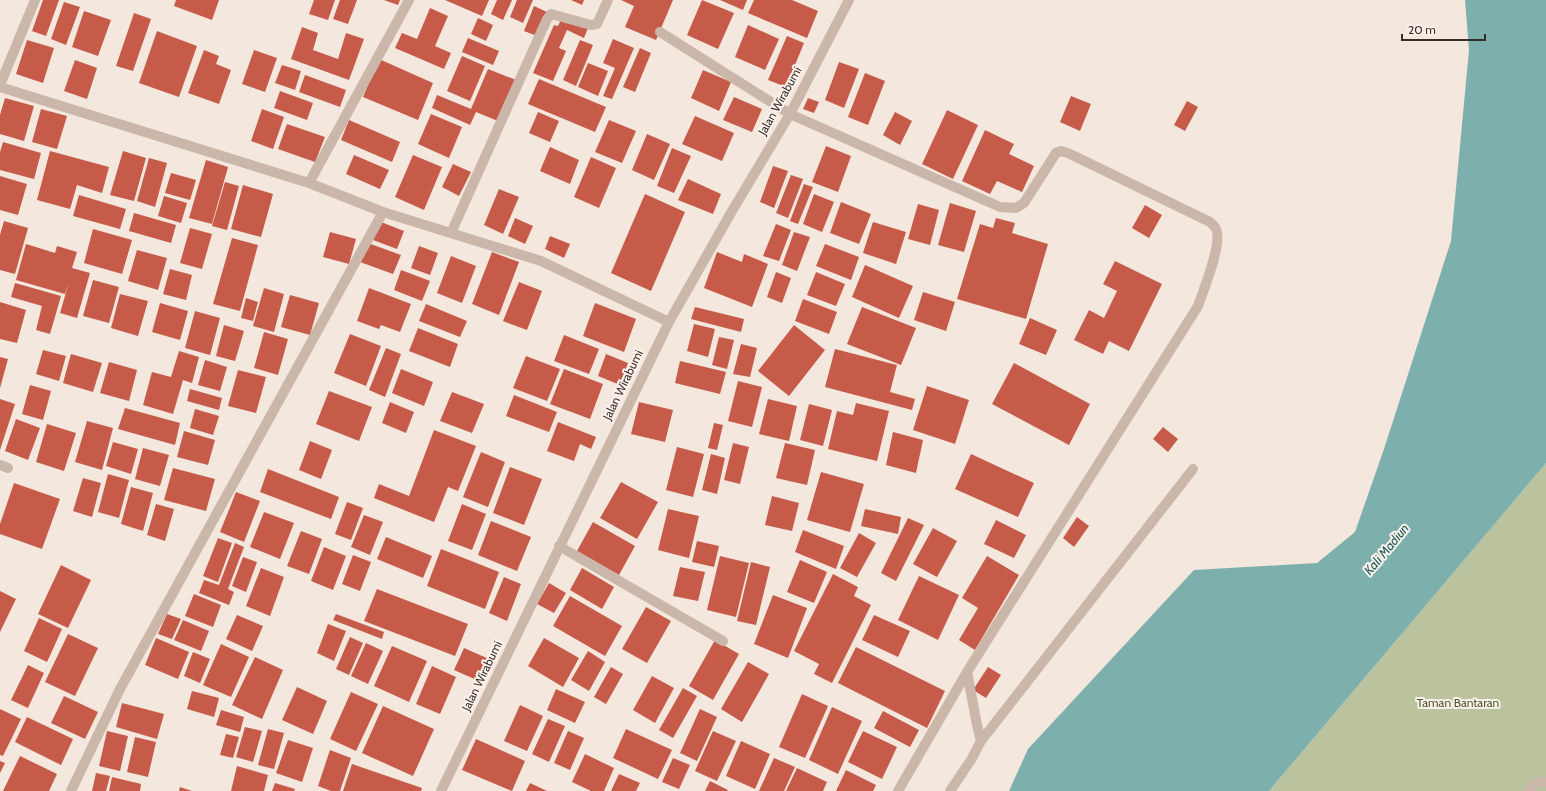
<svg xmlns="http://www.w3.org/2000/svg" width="1546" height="791" font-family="Cabin,sans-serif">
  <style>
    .green { fill: #bac29e }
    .water { fill: #7db0ad }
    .building { fill: #c65b49 }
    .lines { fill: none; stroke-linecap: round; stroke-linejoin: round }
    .service { stroke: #cbb6aa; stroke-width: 10 }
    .minor { stroke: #cbb6aa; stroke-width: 10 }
    .labels { text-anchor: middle; stroke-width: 4; stroke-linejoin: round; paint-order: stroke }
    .street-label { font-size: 12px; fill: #392d2a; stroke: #faf2eb }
    .park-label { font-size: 12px; fill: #4c572d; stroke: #faf2eb }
    .water-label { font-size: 13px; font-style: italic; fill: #1f5a58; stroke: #faf2eb }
  </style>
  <rect width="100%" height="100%" fill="#f3e7de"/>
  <path class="green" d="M1546 463V791H1269Z"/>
  <path class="water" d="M1465 0H1546V463L1269 791H1009L1028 749 1194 570 1317 563 1355 532 1384 449 1451 241 1469 50Z"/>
  <path class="building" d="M43 0H59L46 36 32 31Z
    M176 0H219L212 20 174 6Z
    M314 0H335L328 20 309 14Z
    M340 0H357L348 24 333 19Z
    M384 0H400L398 5Z
    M445 0H489L482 16Z
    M497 0H512L503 20 491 14Z
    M517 0H533L523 23 510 17Z
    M571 0H584L582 5Z
    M621 0H673L656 40 625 27 634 6Z
    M702 0 734 13 718 49 687 35Z
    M720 0H747L743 10Z
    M754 0H792L818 11 807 38 748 13Z
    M64 2 80 7 66 45 51 39Z
    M534 6 547 12 537 36 524 31Z
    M430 8 448 16 435 46 451 53 444 69 395 48 402 33 417 39Z
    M84 11 111 20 98 56 72 47Z
    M134 13 151 19 133 71 116 66Z
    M562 17 588 28 584 38 567 30 559 48 566 51 553 81 533 73 554 25 558 26Z
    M478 18 493 25 486 41 471 34Z
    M748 25 779 39 765 70 735 57Z
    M302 27 318 33 313 50 338 59 346 33 364 39 349 80 291 59Z
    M157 31 197 46 179 97 139 83Z
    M787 36 804 43 786 87 768 80Z
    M468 38 499 51 493 65 462 52Z
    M613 39 634 48 612 99 603 96 615 68 603 63Z
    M27 40 54 48 43 83 16 74Z
    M580 40 593 45 576 86 563 80Z
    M640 48 651 53 635 92 623 87Z
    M204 50 219 56 216 64 231 70 219 104 188 93Z
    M254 50 277 58 265 92 242 84Z
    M462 56 485 66 470 101 447 91Z
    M379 59 433 83 418 120 363 97Z
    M75 60 97 68 87 99 64 91Z
    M839 62 859 69 844 108 825 100Z
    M588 63 608 71 598 96 578 87Z
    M282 65 301 71 295 90 275 83Z
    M488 69 516 80 498 121 476 112 470 125 432 108 437 95 471 109Z
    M703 70 731 82 719 111 691 98Z
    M865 73 885 81 868 125 848 117Z
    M305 75 346 90 340 107 299 92Z
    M539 79 606 107 595 132 528 104Z
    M280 91 313 103 307 120 274 108Z
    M1071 96 1091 104 1080 131 1060 122Z
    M734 97 762 109 752 132 723 120Z
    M5 98 34 106 24 141 0 134V115Z
    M808 98 819 102 814 113 803 109Z
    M1187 101 1198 107 1185 131 1174 125Z
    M41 109 67 116 57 149 32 142Z
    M262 109 284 117 273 149 251 141Z
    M947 110 978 125 953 179 922 164Z
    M538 112 559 121 550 142 529 133Z
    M895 112 912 121 900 145 883 135Z
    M431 114 462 127 449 158 418 144Z
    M695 116 734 133 722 161 682 144Z
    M349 120 400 142 392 162 341 140Z
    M609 120 636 131 622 163 595 152Z
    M287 124 325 137 315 162 278 149Z
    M985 130 1014 144 1009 154 1034 166 1022 192 997 181 990 194 962 181Z
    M647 134 670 144 654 180 632 170Z
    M3 142 41 153 34 179 0 170V152Z
    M826 146 851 156 838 192 812 182Z
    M550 147 579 160 570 184 540 171Z
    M672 148 691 156 674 193 657 186Z
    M50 151 109 167 102 193 77 185 70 209 37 200Z
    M123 151 146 158 134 201 110 195Z
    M354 155 389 170 380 189 346 174Z
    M413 155 442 167 424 210 395 197Z
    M591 157 616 168 599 208 574 197Z
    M149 158 167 163 155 207 137 201Z
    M206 160 228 167 212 224 189 218Z
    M453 164 471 172 459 196 442 187Z
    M773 166 788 171 774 208 760 202Z
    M171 173 196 180 190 200 165 193Z
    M791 175 803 179 788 218 776 213Z
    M0 176 27 184 18 215 0 210Z
    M688 179 721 194 713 214 678 200Z
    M225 182 239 186 227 230 212 226Z
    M804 184 813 187 798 224 790 221Z
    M243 185 273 194 261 237 231 229Z
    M499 189 519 197 503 234 484 225Z
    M645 194 685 212 651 291 611 273Z
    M814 194 834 202 822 232 803 224Z
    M79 195 126 209 120 229 73 216Z
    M164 196 187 203 181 223 158 216Z
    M841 202 871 214 859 244 830 233Z
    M950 203 976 211 964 252 938 245Z
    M918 204 939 210 930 245 908 239Z
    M1145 205 1162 215 1149 238 1132 228Z
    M134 213 176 225 171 243 129 231Z
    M515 218 533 226 525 244 508 236Z
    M996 218 1015 223 1012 233 1048 244 1026 319 957 299 980 224 993 228Z
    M4 221 28 228 15 274 0 270V235Z
    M381 222 404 231 397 249 373 240Z
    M873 222 906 232 896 264 863 253Z
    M776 224 791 230 779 261 763 256Z
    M190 228 212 234 202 269 180 263Z
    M93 229 132 240 122 274 84 263Z
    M330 232 356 239 349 264 323 257Z
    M794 232 810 237 797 271 782 265Z
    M550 236 570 244 564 258 545 249Z
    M232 238 258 245 240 311 213 304Z
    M368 243 401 255 393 274 360 262Z
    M26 244 55 253 57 246 77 252 72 268 90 273 77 318 60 313 69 282 65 294 16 280Z
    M825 244 859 257 851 280 816 266Z
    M419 246 438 253 430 275 411 268Z
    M137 250 167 258 158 290 128 281Z
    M492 252 519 262 499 315 472 304Z
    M717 252 742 262 744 254 768 264 752 307 704 288Z
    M451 256 476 266 462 303 437 293Z
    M1115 261 1162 284 1129 351 1109 341 1103 354 1074 340 1089 310 1104 318 1117 291 1103 284Z
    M865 265 913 286 899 318 852 297Z
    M170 269 192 275 186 300 163 294Z
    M401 270 430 281 422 301 394 290Z
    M776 272 791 278 782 303 767 297Z
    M816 272 845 284 836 306 807 295Z
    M93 280 119 287 109 323 83 316Z
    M519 282 542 291 527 330 503 321Z
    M15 283 61 296 50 334 36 330 42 306 11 297Z
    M264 288 284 294 274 332 253 326Z
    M369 288 411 304 400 332 381 325 379 329 357 321Z
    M923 292 955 302 946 331 914 320Z
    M120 294 148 301 138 336 111 328Z
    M290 295 319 303 310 335 281 327Z
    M246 298 258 302 253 321 241 318Z
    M803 299 837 312 829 334 795 321Z
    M0 302 26 310 17 343 0 339Z
    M160 303 188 311 180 340 152 332Z
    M595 303 636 319 624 352 583 336Z
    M426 304 467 321 460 337 419 321Z
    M695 307 744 319 741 332 691 319Z
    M862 307 916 328 901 365 847 344Z
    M195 311 220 318 210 355 185 348Z
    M1030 318 1057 330 1046 355 1019 344Z
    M694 324 715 329 708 357 687 351Z
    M224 325 244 331 235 361 216 356Z
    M794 325 825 350 789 396 758 371Z
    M418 328 458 344 450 367 409 351Z
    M264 332 288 339 278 375 254 368Z
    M350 334 381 346 366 386 334 373Z
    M564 335 599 349 589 374 554 361Z
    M719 337 734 340 727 369 712 365Z
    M741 344 757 348 750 377 733 374Z
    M386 348 401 354 385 397 369 390Z
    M835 349 897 365 890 392 915 399 912 410 825 387Z
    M43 350 66 356 59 381 36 374Z
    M179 351 199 357 192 383 183 380 173 414 143 405 152 372 171 377Z
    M71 354 102 363 93 392 63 383Z
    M606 354 628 363 620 385 598 376Z
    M526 356 560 369 547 401 513 388Z
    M0 357 8 359 0 388Z
    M205 360 227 367 220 391 198 385Z
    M680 361 726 372 720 394 675 383Z
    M109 362 137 370 129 401 100 393Z
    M1014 363 1090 404 1069 445 992 404Z
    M401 369 433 382 424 406 392 393Z
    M564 369 603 384 590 419 550 404Z
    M238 370 266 377 256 413 228 406Z
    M738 381 762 387 752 427 728 421Z
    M30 385 51 391 43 420 22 414Z
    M927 386 969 400 955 444 913 430Z
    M190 389 222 398 219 410 187 401Z
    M329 391 372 407 359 441 316 424Z
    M452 392 484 404 472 433 440 421Z
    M514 395 557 412 549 432 506 416Z
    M0 399 15 404 0 450Z
    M768 399 797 406 789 441 759 434Z
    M390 402 414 412 406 433 382 423Z
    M639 402 673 410 665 442 631 434Z
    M856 403 889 411 877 461 828 449 837 411 853 415Z
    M809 404 832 410 823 446 800 440Z
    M125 408 180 423 175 445 118 429Z
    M195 409 219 416 213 435 190 428Z
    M16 419 40 428 28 460 5 451Z
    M87 421 113 428 102 470 75 462Z
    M558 422 596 437 591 449 580 444 574 461 547 451Z
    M714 423 723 425 717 450 708 448Z
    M47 424 76 433 64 471 36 462Z
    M1163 427 1178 439 1168 452 1153 439Z
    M434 430 476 446 458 491 448 487 434 522 374 498 379 484 409 496Z
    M184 431 215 440 208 465 177 457Z
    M893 432 923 440 916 473 886 465Z
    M310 441 332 450 321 479 299 470Z
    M113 442 138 449 131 474 106 466Z
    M733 443 749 447 740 484 724 480Z
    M785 443 815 450 807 485 776 478Z
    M677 447 704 454 693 497 666 490Z
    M143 448 169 455 160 486 135 479Z
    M481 452 505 462 488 507 463 497Z
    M711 454 725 458 717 494 702 490Z
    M971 454 1034 483 1018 517 955 489Z
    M510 467 542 479 524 525 493 513Z
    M173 468 215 479 206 511 164 500Z
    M268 469 339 497 331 519 260 492Z
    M821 472 864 484 850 532 807 520Z
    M108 474 129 480 119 518 98 512Z
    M83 478 101 483 92 517 73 511Z
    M621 482 658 502 637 539 600 518Z
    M14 483 60 499 42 549 0 534V524Z
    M131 487 153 493 143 531 121 524Z
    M236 492 260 501 244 542 220 532Z
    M772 496 799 503 792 531 765 525Z
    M347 502 363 508 351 540 335 534Z
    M156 504 174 509 165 541 147 535Z
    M462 504 486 514 472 550 448 541Z
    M668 509 699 516 689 558 658 550Z
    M865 509 901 517 898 534 861 526Z
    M264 512 294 523 280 559 250 547Z
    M364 515 383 522 370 555 351 547Z
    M1077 517 1089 526 1074 547 1063 538Z
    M908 518 924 525 896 581 881 573Z
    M996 520 1026 535 1014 558 984 544Z
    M491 521 531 537 517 571 478 555Z
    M593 522 635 546 619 575 577 551Z
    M933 528 957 541 937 577 913 564Z
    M803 530 844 546 836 569 795 552Z
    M301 531 322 539 309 574 287 566Z
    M859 533 876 543 857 577 840 568Z
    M386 537 432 556 423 578 377 559Z
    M218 538 232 543 218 582 203 576Z
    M697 541 719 546 714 567 692 562Z
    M235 543 244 547 228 589 234 592 229 605 199 593 204 580 219 585Z
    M324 547 346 556 333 590 311 581Z
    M441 549 499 572 485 609 427 586Z
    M353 555 371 562 360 591 342 584Z
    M720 556 749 563 736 617 707 610Z
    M987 556 1019 575 975 650 959 640 978 608 962 598Z
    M243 557 257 562 246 592 232 586Z
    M800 560 827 572 814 603 787 592Z
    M751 562 770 567 756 625 737 621Z
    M61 565 91 580 68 628 38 614Z
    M680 567 705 572 698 601 673 596Z
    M261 568 284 577 270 616 246 606Z
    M582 568 614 587 602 609 570 590Z
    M833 574 858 587 854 596 871 605 832 683 814 674 819 664 794 651Z
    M919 576 959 595 938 640 898 620Z
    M504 577 521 584 507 621 489 613Z
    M549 583 566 593 554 613 537 604Z
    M377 589 468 624 455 656 364 621Z
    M0 591 16 599 0 632Z
    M194 594 221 605 213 627 185 616Z
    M773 595 807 608 788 658 754 644Z
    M570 596 622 626 605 656 553 626Z
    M646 607 671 621 647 663 622 649Z
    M167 614 181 619 172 639 158 634Z
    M336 614 384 632 382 639 333 620Z
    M237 615 263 626 252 651 226 639Z
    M874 615 910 631 898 657 862 640Z
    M39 618 62 629 47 662 24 651Z
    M183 620 209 631 201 651 174 640Z
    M328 624 346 631 334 661 317 653Z
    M68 634 98 648 75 696 45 682Z
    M350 637 363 643 349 675 336 669Z
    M156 638 189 652 178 679 145 665Z
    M544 638 579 658 563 687 528 666Z
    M715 640 739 654 713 700 689 686Z
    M366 643 383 651 368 684 351 676Z
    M221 644 249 657 231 697 203 685Z
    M392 646 427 661 409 702 374 686Z
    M856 647 945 691 927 728 838 683Z
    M464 648 489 659 479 681 454 670Z
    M588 651 605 662 589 691 571 680Z
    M193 652 210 659 200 683 184 676Z
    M255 657 283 670 262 719 232 705Z
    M748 662 769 674 742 722 721 709Z
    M28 665 44 673 28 708 11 700Z
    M432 666 456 677 440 714 416 704Z
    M611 667 623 674 606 704 594 697Z
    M988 667 1001 675 986 698 973 690Z
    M652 676 674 688 655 723 633 710Z
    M297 687 327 701 313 734 282 720Z
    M683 688 697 696 673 738 659 730Z
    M556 689 585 702 575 723 547 710Z
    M192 691 219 698 214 717 187 709Z
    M351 692 378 704 356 751 330 739Z
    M802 694 828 706 805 758 779 747Z
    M64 696 98 712 85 739 51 723Z
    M122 703 164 714 157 739 116 727Z
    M520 705 543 716 527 751 504 741Z
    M383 706 434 729 413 776 362 753Z
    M832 707 862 721 838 774 809 760Z
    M0 709 21 719 3 756 0 755Z
    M700 709 717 717 697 761 680 753Z
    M221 710 244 717 240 732 216 725Z
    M883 711 919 730 910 747 874 728Z
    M27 717 73 739 61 765 15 742Z
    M548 719 565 726 549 762 532 754Z
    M245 727 262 731 253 762 236 757Z
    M268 729 284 733 274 769 258 765Z
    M626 729 672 750 658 779 613 758Z
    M107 731 128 736 120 771 99 766Z
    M568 731 584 738 570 770 554 763Z
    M713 731 736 741 717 781 695 771Z
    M863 731 897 747 882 779 848 762Z
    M226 734 239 737 233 758 220 755Z
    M135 737 156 742 148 777 127 772Z
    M476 739 525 761 512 791 462 770Z
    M288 740 313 748 302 782 276 773Z
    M741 741 770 754 755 789 726 776Z
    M330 750 351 758 340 791H331L318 786Z
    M585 754 614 768 604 791H591L572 782Z
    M20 756 57 774 49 791H3Z
    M673 758 690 765 679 789 662 782Z
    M774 758 795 767 784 791H759Z
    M0 761 5 763 0 773Z
    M352 764 422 788 421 791H343Z
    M237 766 268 775 264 791H231Z
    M797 768 827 782 823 791H786Z
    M846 770 876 785 873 791H836Z
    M96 773 110 776 106 791H92Z
    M619 774 640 783 636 791H611Z
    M112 777 141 784 140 791H109Z
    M710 781 728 790 727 791H705Z
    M275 783 295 789 294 791H272Z
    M530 783 547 791H526Z
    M180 787 192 791H179Z"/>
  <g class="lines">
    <path class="service" d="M1528 791 1538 782H1546"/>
    <path class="minor" d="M660 32 790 114 1000 207 1016 208 1024 203 1056 153 1061 151 1068 153 1210 222C1212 224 1215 226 1216 229 1223 243 1203 291 1198 306L967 672 898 791
      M0 85 35 0
      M0 87 309 183 383 212 541 261 669 322
      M309 183 409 0
      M451 233 547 19 551 14 591 25 597 24 608 0
      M0 465 8 468
      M559 546 723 641
      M981 741 1193 469
      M71 791 120 689 383 212
      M441 791 669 322 732 211 790 114 849 0
      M950 791 971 760 981 741 977 725 967 672"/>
  </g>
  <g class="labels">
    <g class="street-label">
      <text transform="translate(780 101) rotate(-61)" y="4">Jalan Wirabumi</text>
      <text transform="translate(623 385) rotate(-64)" y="4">Jalan Wirabumi</text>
      <text transform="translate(482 676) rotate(-64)" y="4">Jalan Wirabumi</text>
    </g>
    <g class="park-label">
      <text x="1458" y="707">Taman Bantaran</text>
    </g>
    <g class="water-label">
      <text transform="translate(1386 549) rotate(-50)" y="5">Kali Madiun</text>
    </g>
  </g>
  <path d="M1402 34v6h83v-6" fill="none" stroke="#392d2a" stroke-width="2"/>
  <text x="1408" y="34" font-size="12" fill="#392d2a" stroke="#faf2eb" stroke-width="3" paint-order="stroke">20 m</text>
</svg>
